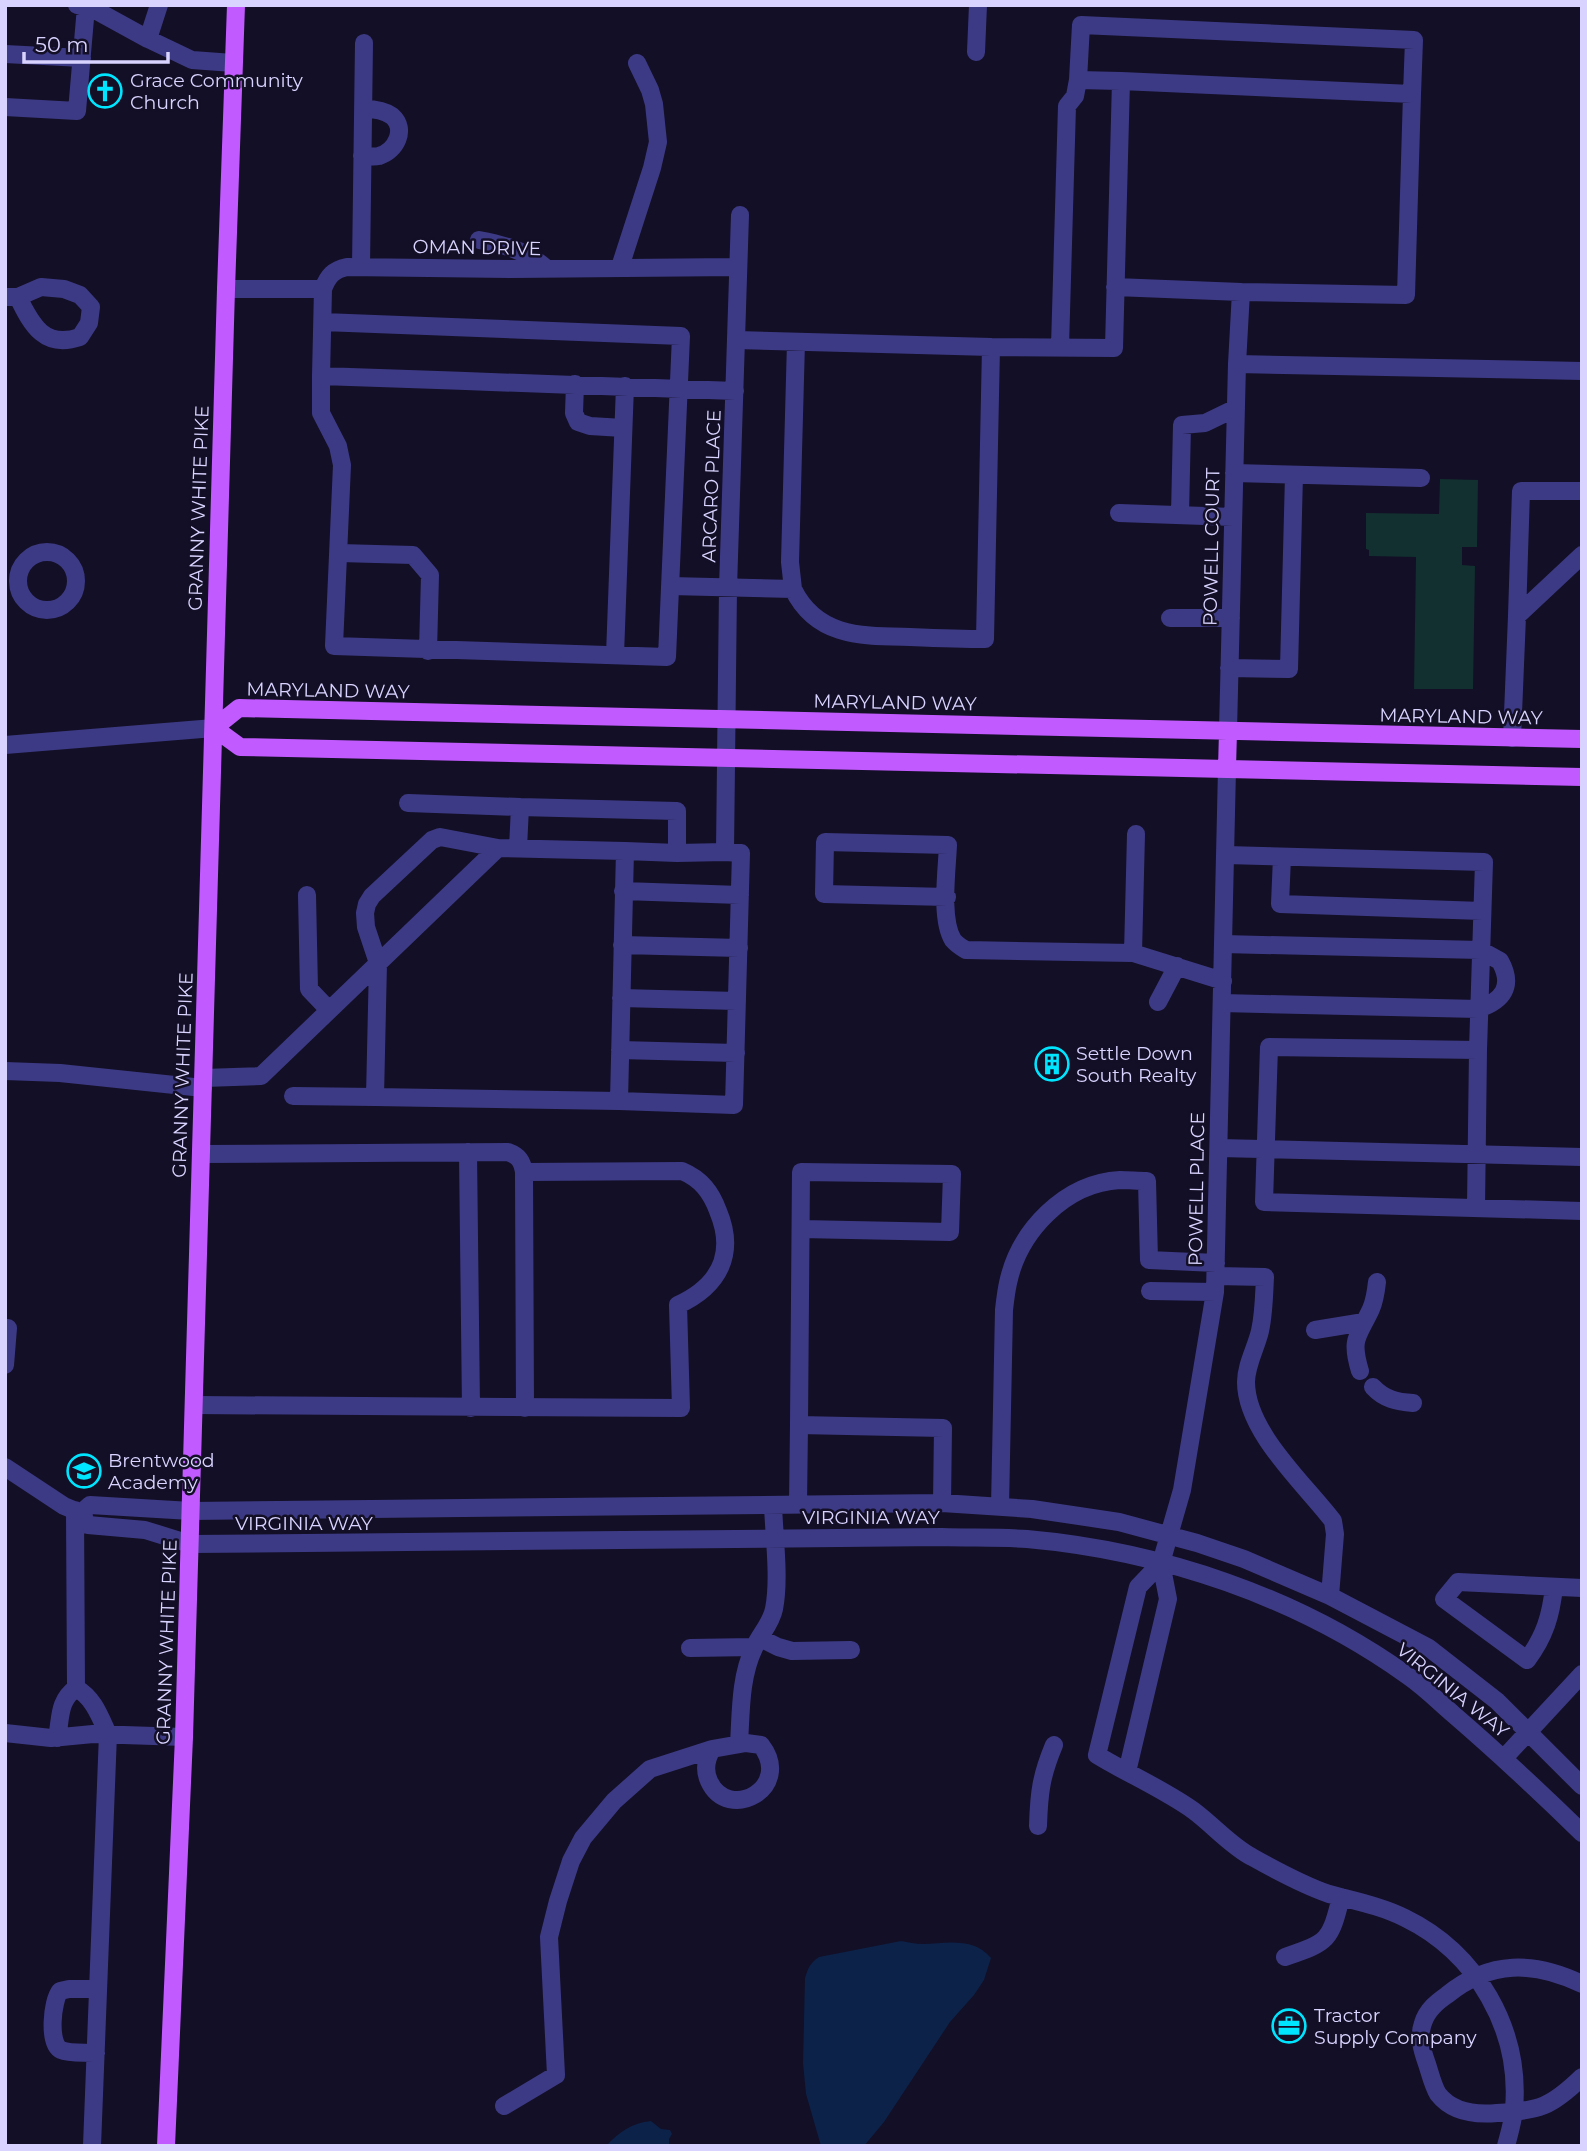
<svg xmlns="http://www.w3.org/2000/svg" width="1587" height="2151" font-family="Montserrat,sans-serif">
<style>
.green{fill:#12302f}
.water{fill:#0c2248}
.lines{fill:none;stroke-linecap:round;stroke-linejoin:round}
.minor{stroke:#3d3a85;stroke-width:18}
.major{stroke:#c25bff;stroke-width:18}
.labels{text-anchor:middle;stroke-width:5;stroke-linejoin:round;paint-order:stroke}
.poi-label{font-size:19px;fill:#d9d4ff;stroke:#130f26;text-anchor:start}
.street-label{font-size:19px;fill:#d9d4ff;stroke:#130f26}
</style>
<rect width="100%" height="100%" fill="#130f26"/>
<path class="green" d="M 1440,479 L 1478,480 L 1477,547 L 1462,547 L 1462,565 L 1475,566 L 1473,689 L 1414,689 L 1416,557 L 1369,556 L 1369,550 L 1366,549 L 1366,513 L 1439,514 Z"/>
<path class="water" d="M 901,1941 C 908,1942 916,1944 923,1944 C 947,1943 974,1937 991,1958 L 984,1980 L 974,1995 L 950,2022 L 884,2122 L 864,2146 L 821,2146 L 806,2094 L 803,2063 L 805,1978 C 808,1968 810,1963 819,1957 Z
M 651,2121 L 661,2129 L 670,2130 L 672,2134 L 669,2139 L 669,2146 L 606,2146 C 619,2132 632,2123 651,2121 Z"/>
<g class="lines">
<path class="minor" d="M 77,5 L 97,11 L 148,39
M 159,5 L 148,39 L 192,60 L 233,63
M 976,52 L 978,5
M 5,54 L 82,58
M 5,107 L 77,111 L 86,7
M 362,156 C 368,156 374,157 379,156 C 396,151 407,129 392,116 C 384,110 373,109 364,109
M 479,240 C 506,245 526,251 546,268
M 361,267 L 364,43
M 620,267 L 652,168 L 658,142 L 654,104 L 650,90 L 637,63
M 1115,287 L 1241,292 L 1237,364 L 1228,731
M 226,289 L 323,289 C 328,276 333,270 347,267 L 512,269 L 738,267
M 1241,292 L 1406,295 L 1412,94
M 5,297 L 18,297 L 41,287 L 64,289 L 80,295 L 91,307 L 89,323 L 80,337 C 45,349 32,326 18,297
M 323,322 L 681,336 C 676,443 671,550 667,657 L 334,646 L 342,465 L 338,446 L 321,413 L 321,376 C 459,381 597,385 735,391
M 736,340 L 991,347
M 1060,347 L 1067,106 L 1075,96 L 1078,80
M 1237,364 L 1582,371
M 321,376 L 323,289
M 575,384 L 574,413 L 578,422 L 590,426 L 623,428
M 1234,473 L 1421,478
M 1119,513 L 1233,517
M 1180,515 L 1182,425 L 1205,423 L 1236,408
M18 581a29 29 0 1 1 58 0a29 29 0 1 1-58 0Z
M 339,553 L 413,555 L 430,575 L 428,651
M 670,586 L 793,589 C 817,638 863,636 910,637 C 935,638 960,639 985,639 L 991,347 L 1114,348 L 1121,81 L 1412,94 L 1414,40 L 1081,25 L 1078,80 L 1121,81
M 793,589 L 790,562 L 796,342
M 1517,616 L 1521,491 L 1582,491
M 1170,618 L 1231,618
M 615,655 L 625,386
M 1229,668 L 1289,669 L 1294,475
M 1512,738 L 1517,616 L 1582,555
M 5,745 L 214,728
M 408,803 L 520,807
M 1136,834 L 1133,953 L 1223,981
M 518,848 L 520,807 L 677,811 L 677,853 L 725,852 L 728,588 L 740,215
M 625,851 L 498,848 L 440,837 L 432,840 L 372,896 L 367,904 L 365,913 L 366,927 L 378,963 L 375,1097 L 619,1101 L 625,851 L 677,853
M 1226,855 L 1484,862 L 1478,1050
M 1282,857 L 1280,904 L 1482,911
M 623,891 L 740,895
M 307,895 L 309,989 L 329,1010
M 947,897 L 824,894 L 825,842 L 948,845 C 947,870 940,919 953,940 C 957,945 961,947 966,950 L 1133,953
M 622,945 L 739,948
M 621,998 L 737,1001
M 1158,1002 L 1177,966
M 1222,1003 L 1478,1009 C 1503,1001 1514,986 1500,961 L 1480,950 L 1223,944
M 620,1050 L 736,1053
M 5,1071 L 60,1073 L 203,1088
M 204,1078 L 261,1076 L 498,848
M 293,1096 L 375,1097
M 619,1101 L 734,1105 L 741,853 L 725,852
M 1219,1148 L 1582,1157
M 468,1152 L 471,1408
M 524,1172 L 525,1408
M 1476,1207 L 1478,1050 L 1269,1047 L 1264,1202 L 1582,1211
M 1216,1276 L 1265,1277 C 1264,1295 1264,1313 1260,1331 C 1256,1348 1246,1365 1246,1382 C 1246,1432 1305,1484 1333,1521 L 1335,1534 L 1330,1596
M 1150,1291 L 1215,1292
M 5,1328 L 8,1328 L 5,1365
M 1315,1330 L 1364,1322
M 1360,1371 C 1350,1338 1358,1337 1371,1309 C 1375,1300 1376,1291 1377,1282
M 1373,1387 C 1384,1399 1397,1402 1413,1403
M 194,1405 L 681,1408 L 678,1305 C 719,1286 736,1254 718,1211 C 711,1192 701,1179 682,1171 L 524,1172 C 522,1161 519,1156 508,1152 L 201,1154
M 799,1425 L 801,1172 L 952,1174 L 950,1232 L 801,1229
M 5,1467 L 64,1506 L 81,1513 L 88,1525 L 145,1530 L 190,1544 L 942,1537 C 970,1538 999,1537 1027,1539 C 1162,1551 1298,1597 1408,1676 C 1424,1687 1438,1701 1453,1714 C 1497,1752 1540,1792 1582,1833
M 798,1505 L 799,1425 L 943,1428 L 942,1503
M 1000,1507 L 1004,1310 C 1005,1301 1006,1292 1008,1283 C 1019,1231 1065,1183 1120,1180 C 1129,1180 1138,1181 1147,1181 L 1149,1260 L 1216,1263
M 75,1510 L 76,1688
M 81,1513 L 90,1505 L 191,1511 L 942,1503 L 1032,1509 L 1119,1522 L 1197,1543 L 1244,1559 L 1330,1596 L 1429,1648 L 1497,1701 L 1582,1786
M 1161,1563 L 1138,1587 L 1097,1755 C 1128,1774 1165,1790 1194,1811 C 1214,1826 1231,1846 1252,1857 C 1277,1871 1303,1885 1329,1894 C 1355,1901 1381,1906 1405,1918 C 1477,1953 1521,2030 1514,2109 C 1513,2122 1509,2134 1506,2146
M 1554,1587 C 1551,1615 1545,1636 1527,1660 L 1444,1599 L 1458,1582 L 1582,1588
M 760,1638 L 778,1647 L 792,1651 L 851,1650
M 690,1648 L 754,1647
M 76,1688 C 94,1698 100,1717 108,1734 L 92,2146
M 5,1733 L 51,1738 L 93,1734 L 184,1737
M 57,1738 C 61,1718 58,1701 76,1688
M 746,1743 L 761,1745 C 794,1788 728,1823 709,1781 C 704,1770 706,1759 712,1749 Z
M 739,1744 C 741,1712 740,1677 754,1648 C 760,1634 771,1624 774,1609 C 780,1579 774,1536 773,1505
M 1504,1758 L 1582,1674
M 1127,1772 L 1168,1599 L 1161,1563 L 1182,1490 L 1215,1292 L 1227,769
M 1038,1826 C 1039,1793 1041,1776 1054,1745
M 1285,1957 C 1328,1942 1330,1942 1341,1897
M 1582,1984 C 1534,1961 1490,1960 1447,1995 C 1437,2002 1427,2010 1423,2023 C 1418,2037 1422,2050 1427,2064 C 1430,2073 1433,2086 1438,2094 C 1452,2112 1476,2115 1497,2113 C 1539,2111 1551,2107 1582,2077
M 96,2053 C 85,2052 70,2054 61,2050 C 48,2044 52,2001 60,1991 L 69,1989 L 98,1989
M 504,2106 L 556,2075 L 549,1937 L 558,1901 L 571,1861 L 583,1838 L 614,1801 L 650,1769 L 712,1749"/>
<path class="major" d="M 214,728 L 239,708 L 1582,739
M 214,728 L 240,747 L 1582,777
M 1227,769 L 1228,731
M 166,2146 L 184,1737 L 226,289 L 236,5"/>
</g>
<defs>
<symbol id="church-ring" viewBox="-11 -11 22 22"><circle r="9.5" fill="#130f26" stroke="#00e5ff" stroke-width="1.5"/><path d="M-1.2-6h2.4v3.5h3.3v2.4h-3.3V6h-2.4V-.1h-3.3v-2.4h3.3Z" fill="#00e5ff"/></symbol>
<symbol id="building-ring" viewBox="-11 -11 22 22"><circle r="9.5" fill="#130f26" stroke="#00e5ff" stroke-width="1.5"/><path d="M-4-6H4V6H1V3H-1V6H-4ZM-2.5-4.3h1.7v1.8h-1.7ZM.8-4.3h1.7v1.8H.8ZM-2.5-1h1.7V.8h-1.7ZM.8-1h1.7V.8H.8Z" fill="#00e5ff"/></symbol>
<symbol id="school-ring" viewBox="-11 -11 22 22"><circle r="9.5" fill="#130f26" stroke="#00e5ff" stroke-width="1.5"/><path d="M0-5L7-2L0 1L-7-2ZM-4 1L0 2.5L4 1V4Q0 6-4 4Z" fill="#00e5ff"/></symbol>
<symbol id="office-ring" viewBox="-11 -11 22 22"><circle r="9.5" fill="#130f26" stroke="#00e5ff" stroke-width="1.5"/><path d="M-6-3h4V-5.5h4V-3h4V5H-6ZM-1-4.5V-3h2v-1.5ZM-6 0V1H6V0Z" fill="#00e5ff"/></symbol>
</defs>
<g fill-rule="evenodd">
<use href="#church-ring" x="86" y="72" width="38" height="38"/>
<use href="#building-ring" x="1033" y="1045" width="38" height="38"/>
<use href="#school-ring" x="65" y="1452" width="38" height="38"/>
<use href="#office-ring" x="1270" y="2007" width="38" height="38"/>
</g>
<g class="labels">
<g class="poi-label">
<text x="130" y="87">Grace Community<tspan x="130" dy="22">Church</tspan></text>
<text x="1076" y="1060">Settle Down<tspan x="1076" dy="22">South Realty</tspan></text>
<text x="108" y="1467">Brentwood<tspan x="108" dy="22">Academy</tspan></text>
<text x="1314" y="2022">Tractor<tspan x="1314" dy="22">Supply Company</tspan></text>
</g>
<g class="street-label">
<text transform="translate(477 247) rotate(1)" y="7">OMAN DRIVE</text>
<text transform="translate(711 486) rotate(-88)" y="7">ARCARO PLACE</text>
<text transform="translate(198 508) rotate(-88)" y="7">GRANNY WHITE PIKE</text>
<text transform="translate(1211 547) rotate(-89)" y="7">POWELL COURT</text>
<text transform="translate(328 690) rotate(1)" y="7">MARYLAND WAY</text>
<text transform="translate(895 702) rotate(1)" y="7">MARYLAND WAY</text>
<text transform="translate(1461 716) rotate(1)" y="7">MARYLAND WAY</text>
<text transform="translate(182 1075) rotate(-88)" y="7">GRANNY WHITE PIKE</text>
<text transform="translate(1196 1189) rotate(-89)" y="7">POWELL PLACE</text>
<text x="871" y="1524">VIRGINIA WAY</text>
<text x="304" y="1530">VIRGINIA WAY</text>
<text transform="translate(166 1642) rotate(-88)" y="7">GRANNY WHITE PIKE</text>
<text transform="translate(1453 1690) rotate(39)" y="7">VIRGINIA WAY</text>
</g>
</g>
<rect width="1587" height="2151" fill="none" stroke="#d9d4ff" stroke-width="14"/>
<path d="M24 52v10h144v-10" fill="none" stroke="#d9d4ff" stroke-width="3.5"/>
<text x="35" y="52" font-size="21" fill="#d9d4ff" stroke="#130f26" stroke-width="5" paint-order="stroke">50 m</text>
</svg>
